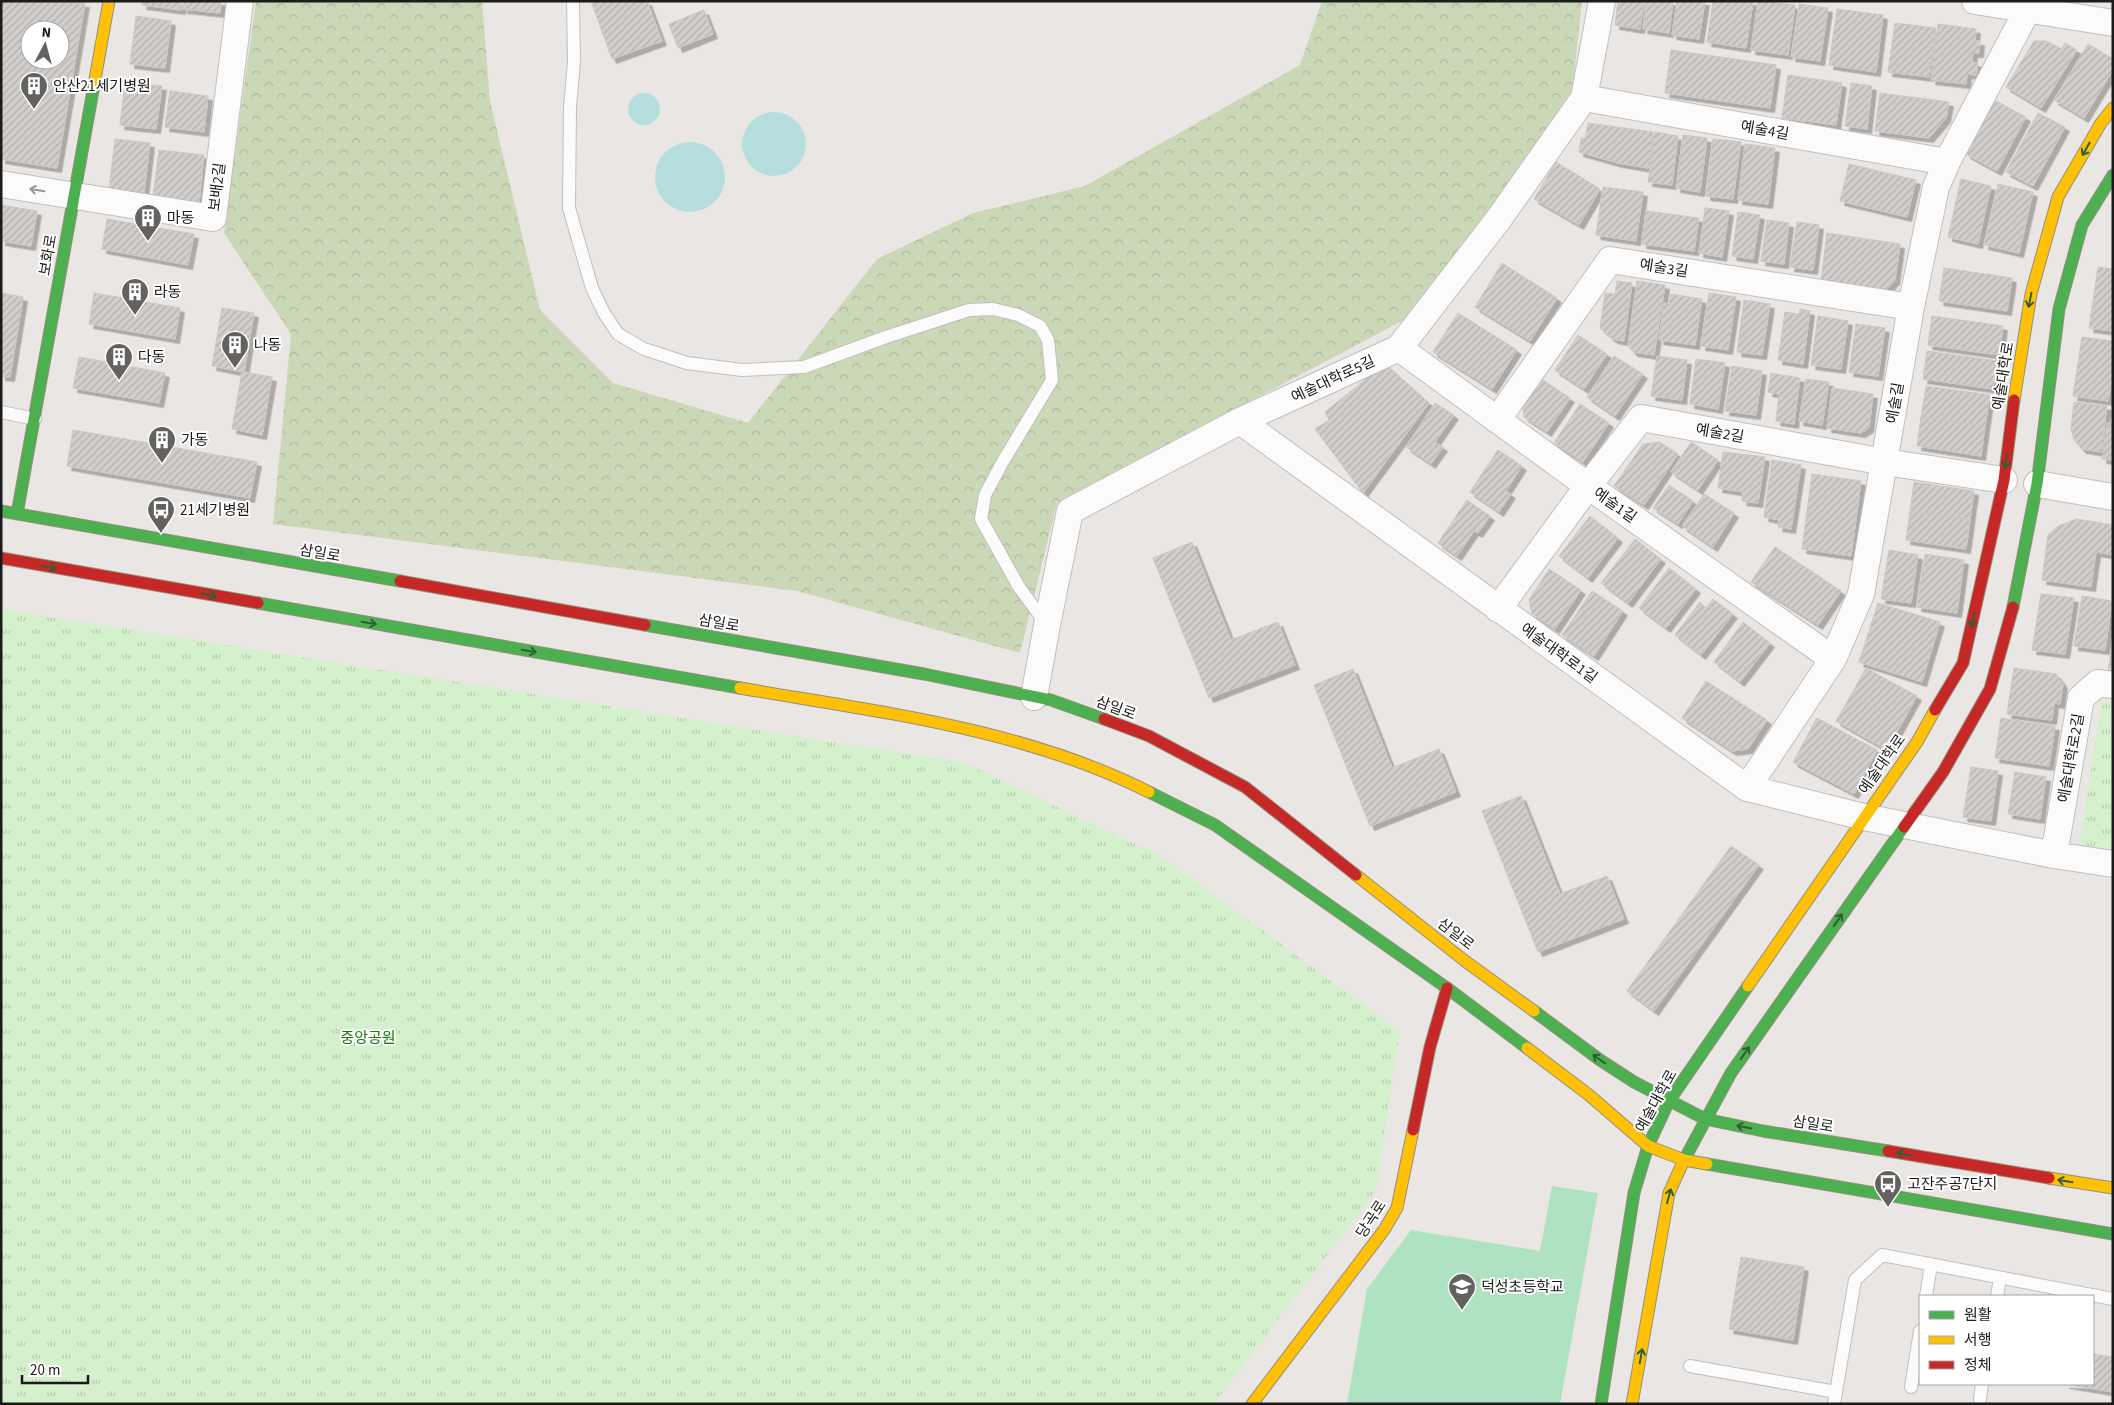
<svg xmlns="http://www.w3.org/2000/svg" width="2114" height="1405" font-family="'Source Sans 3','Noto Sans KR',sans-serif">
<style>
.forest{fill:url(#forest-crowns)}
.park{fill:url(#park-tufts)}
.pitch{fill:#aee2c0}
.water{fill:#b6dede}
.building{fill:url(#building-hatch);stroke:#cdc7c5;fill-rule:evenodd;filter:url(#shadow)}
.lines{fill:none;stroke-linecap:round;stroke-linejoin:round}
.lane-casing{stroke:#c1bfbe;stroke-width:14}
.street-casing{stroke:#c1bfbe;stroke-width:28}
.fast-casing{stroke:#94907c;stroke-width:13}
.slow-casing{stroke:#94907c;stroke-width:13}
.jam-casing{stroke:#94907c;stroke-width:13}
.lane{stroke:#fcfbfb;stroke-width:12}
.street{stroke:#fcfbfb;stroke-width:26}
.fast{stroke:#4caf50;stroke-width:11}
.slow{stroke:#ffc107;stroke-width:11}
.jam{stroke:#c62828;stroke-width:11}
.oneway{stroke:#315e33}
.oneway2{stroke:#979696}
.labels{text-anchor:middle;stroke-width:4;stroke-linejoin:round;paint-order:stroke}
.poi-label{font-size:15px;fill:#1b1b1b;stroke:#fff;text-anchor:start}
.street-label{font-size:15px;fill:#1b1b1b;stroke:#fff}
.park-label{font-size:15px;fill:#18780a;stroke:#fff}
</style>
<defs>
<pattern id="forest-crowns" width="20" height="18" patternUnits="userSpaceOnUse" patternTransform="scale(1.25)"><rect width="20" height="18" fill="#cbd8b8"/><path d="M2 6a3 3 0 1 1 6 0M12 15a3 3 0 1 1 6 0" fill="none" stroke="#aeb99e"/></pattern>
<pattern id="park-tufts" width="24" height="20" patternUnits="userSpaceOnUse" patternTransform="scale(1.25)"><rect width="24" height="20" fill="#d5f0cd"/><path d="M3 7l-1-3M5 7V3M7 7l1-3M15 17l-1-3M17 17v-4M19 17l1-3" fill="none" stroke="#b6cdaf"/></pattern>
<pattern id="building-hatch" width="6" height="6" patternUnits="userSpaceOnUse" patternTransform="scale(1.25)"><rect width="6" height="6" fill="#d2cecc"/><path d="M-1 1l2-2M0 6l6-6M5 7l2-2" fill="none" stroke="#b4b0af"/></pattern>
<filter id="shadow"><feDropShadow dx="4.5" dy="4.5" stdDeviation="0" flood-color="#0004"/></filter>
</defs>
<rect width="100%" height="100%" fill="#eae6e3"/>
<path class="forest" d="M 256,1 L 482,1 L 490,101 L 540,310 L 613,383 L 748,423 L 877,259 L 973,213 L 1085,186 L 1300,65 L 1322,1 L 1582,1 L 1571,103 L 1404,320 L 1057,503 L 1020,653 L 797,591 L 273,524 L 291,334 L 224,233 Z"/>
<path class="park" d="M 1,609 L 965,763 L 1159,855 L 1400,1031 L 1376,1191 L 1214,1404 L 1,1404 Z
M 2104,701 L 2113,702 L 2113,852 L 2083,847 L 2080,844 L 2101,704 Z"/>
<path class="pitch" d="M 1552,1186 L 1598,1193 L 1560,1404 L 1347,1404 L 1367,1289 L 1411,1230 L 1540,1251 Z"/>
<path class="water" d="M628 109a16 16 0 1 1 32 0a16 16 0 1 1-32 0Z
M742 144a32 32 0 1 1 64 0a32 32 0 1 1-64 0Z
M655 177a35 35 0 1 1 70 0a35 35 0 1 1-70 0Z"/>
<path class="building" d="M 1,1 L 85,3 L 57,168 L 1,159 ZM 30,30 L 60,30 L 60,60 L 30,60 Z
M 143,1 L 182,1 L 181,10 L 142,5 Z
M 184,1 L 221,1 L 220,13 L 183,9 Z
M 591,1 L 647,1 L 662,41 L 612,59 Z
M 1618,1 L 1644,1 L 1640,29 L 1615,25 Z
M 1646,1 L 1673,1 L 1669,33 L 1643,29 Z
M 1677,1 L 1705,1 L 1699,39 L 1672,35 Z
M 1713,1 L 1753,1 L 1746,48 L 1707,42 Z
M 1758,1 L 1795,5 L 1788,55 L 1751,50 Z
M 1799,4 L 1828,8 L 1820,61 L 1791,57 Z
M 1837,9 L 1883,15 L 1876,72 L 1829,65 Z
M 704,10 L 713,34 L 678,48 L 669,24 Z
M 136,16 L 171,21 L 165,68 L 130,64 Z
M 1895,23 L 1936,28 L 1929,77 L 1888,72 Z
M 1938,24 L 1976,29 L 1975,41 L 1980,41 L 1979,53 L 1973,53 L 1972,62 L 1978,63 L 1976,75 L 1967,74 L 1966,84 L 1931,80 Z
M 2034,41 L 2046,41 L 2062,49 L 2065,43 L 2077,50 L 2041,108 L 2006,87 Z
M 2088,44 L 2113,59 L 2113,70 L 2084,118 L 2054,100 Z
M 1671,50 L 1776,65 L 1770,108 L 1665,93 Z
M 1788,75 L 1842,83 L 1836,125 L 1782,118 Z
M 125,82 L 162,86 L 156,129 L 120,125 Z
M 1851,83 L 1872,86 L 1867,129 L 1845,126 Z
M 170,91 L 208,96 L 204,132 L 165,127 Z
M 1880,93 L 1949,102 L 1946,118 L 1929,138 L 1875,131 Z
M 1994,100 L 2026,117 L 1997,171 L 1966,154 Z
M 2038,113 L 2065,127 L 2033,186 L 2006,172 Z
M 1588,123 L 1653,132 L 1648,168 L 1618,163 L 1579,152 L 1581,138 L 1585,139 Z
M 1655,132 L 1678,136 L 1672,185 L 1648,182 Z
M 1683,135 L 1707,138 L 1700,192 L 1676,188 Z
M 115,139 L 150,143 L 144,193 L 109,189 Z
M 1713,139 L 1741,142 L 1733,199 L 1706,196 Z
M 1745,144 L 1775,148 L 1768,204 L 1738,200 Z
M 159,150 L 204,155 L 199,203 L 153,197 Z
M 1556,162 L 1600,189 L 1579,225 L 1534,199 Z
M 1849,164 L 1916,180 L 1907,217 L 1840,201 Z
M 1961,179 L 1991,186 L 1978,244 L 1948,237 Z
M 1998,184 L 2033,192 L 2019,253 L 1984,245 Z
M 1603,187 L 1643,192 L 1636,241 L 1596,235 Z
M 1,205 L 37,211 L 31,246 L 1,241 Z
M 1705,208 L 1729,211 L 1722,257 L 1699,253 Z
M 1646,211 L 1699,218 L 1694,251 L 1642,244 Z
M 1738,212 L 1760,215 L 1753,259 L 1732,256 Z
M 107,219 L 194,234 L 188,265 L 102,249 Z
M 1767,220 L 1789,223 L 1784,264 L 1761,261 Z
M 1797,222 L 1819,225 L 1813,270 L 1790,267 Z
M 1827,233 L 1900,244 L 1895,280 L 1886,290 L 1821,280 Z
M 1502,263 L 1557,298 L 1530,341 L 1475,307 Z
M 2098,267 L 2113,269 L 2113,331 L 2089,328 Z
M 1944,268 L 2012,278 L 2007,311 L 1939,301 Z
M 1617,281 L 1632,283 L 1624,341 L 1613,339 L 1600,328 L 1605,293 L 1615,294 Z
M 1637,281 L 1665,285 L 1654,355 L 1633,352 L 1628,345 Z
M 1,293 L 23,297 L 10,377 L 1,376 Z
M 94,293 L 180,308 L 175,339 L 89,324 Z
M 1709,293 L 1736,297 L 1728,350 L 1701,346 Z
M 1671,294 L 1702,299 L 1695,345 L 1659,340 L 1664,303 L 1669,304 Z
M 1744,300 L 1770,304 L 1762,355 L 1737,352 Z
M 222,308 L 254,313 L 244,372 L 272,377 L 262,435 L 232,429 L 242,372 L 212,366 Z
M 1800,309 L 1810,311 L 1803,364 L 1778,360 L 1785,312 L 1799,314 Z
M 1458,313 L 1517,350 L 1492,389 L 1433,352 Z
M 1818,316 L 1848,321 L 1841,369 L 1811,365 Z
M 1932,316 L 2003,326 L 1999,355 L 1928,345 Z
M 1856,324 L 1885,328 L 1878,376 L 1849,372 Z
M 1578,335 L 1607,354 L 1584,389 L 1555,370 Z
M 2082,337 L 2113,341 L 2113,369 L 2108,401 L 2073,396 Z
M 1927,351 L 1997,361 L 1993,389 L 1923,379 Z
M 1614,356 L 1643,374 L 1615,416 L 1587,397 Z
M 1657,356 L 1687,360 L 1682,400 L 1651,396 Z
M 79,357 L 165,373 L 159,403 L 73,388 Z
M 1696,359 L 1725,363 L 1718,409 L 1690,404 Z
M 1732,366 L 1762,371 L 1756,415 L 1725,411 Z
M 1390,368 L 1429,403 L 1363,493 L 1315,429 L 1329,420 L 1325,412 L 1377,370 Z
M 1771,373 L 1800,378 L 1794,424 L 1776,421 L 1779,394 L 1768,392 Z
M 1540,378 L 1570,398 L 1547,432 L 1524,417 L 1523,405 Z
M 1806,379 L 1829,382 L 1822,425 L 1799,421 Z
M 1926,386 L 1990,395 L 1985,426 L 1921,417 Z
M 1832,388 L 1873,394 L 1869,428 L 1861,433 L 1827,428 Z
M 2074,402 L 2107,406 L 2101,452 L 2082,449 L 2074,440 L 2071,428 Z
M 1435,403 L 1454,415 L 1435,442 L 1443,447 L 1431,464 L 1406,447 Z
M 1580,404 L 1609,423 L 1583,462 L 1554,443 Z
M 1921,417 L 1985,426 L 1981,456 L 1917,446 Z
M 2107,423 L 2113,424 L 2113,460 L 2102,459 Z
M 73,430 L 257,462 L 250,498 L 67,466 Z
M 1660,442 L 1678,454 L 1644,505 L 1614,486 L 1643,444 Z
M 1691,442 L 1718,460 L 1698,490 L 1671,472 Z
M 1498,450 L 1522,466 L 1506,491 L 1511,494 L 1499,512 L 1470,492 Z
M 1723,452 L 1765,457 L 1758,503 L 1742,501 L 1743,492 L 1718,488 Z
M 1772,460 L 1801,465 L 1791,529 L 1778,527 L 1779,520 L 1764,517 Z
M 1812,474 L 1861,481 L 1856,519 L 1807,511 Z
M 1914,482 L 1974,491 L 1970,520 L 1910,511 Z
M 1669,485 L 1693,501 L 1678,524 L 1653,508 Z
M 1704,494 L 1734,513 L 1713,547 L 1682,526 Z
M 1467,500 L 1490,516 L 1478,533 L 1474,531 L 1457,556 L 1438,543 Z
M 1807,511 L 1856,519 L 1851,556 L 1802,549 Z
M 1910,511 L 1970,520 L 1966,549 L 1906,540 Z
M 1590,516 L 1618,538 L 1588,578 L 1559,556 Z
M 2077,519 L 2113,525 L 2113,555 L 2096,552 L 2091,587 L 2042,580 L 2048,535 L 2058,526 Z
M 1635,539 L 1661,559 L 1628,603 L 1601,583 Z
M 1192,542 L 1231,640 L 1278,622 L 1295,665 L 1209,698 L 1153,558 Z
M 1775,547 L 1841,591 L 1818,625 L 1751,582 Z
M 1889,550 L 1918,555 L 1911,603 L 1881,599 Z
M 1925,554 L 1964,560 L 1957,613 L 1917,607 Z
M 1669,568 L 1696,589 L 1666,628 L 1639,608 Z
M 1549,569 L 1581,590 L 1555,629 L 1532,614 L 1529,600 Z
M 1592,591 L 1623,611 L 1594,656 L 1562,635 Z
M 2041,594 L 2074,598 L 2065,654 L 2032,650 Z
M 2082,596 L 2112,601 L 2105,650 L 2074,646 Z
M 1713,599 L 1733,614 L 1701,655 L 1675,635 L 1700,602 L 1706,608 Z
M 1878,603 L 1940,622 L 1922,682 L 1859,662 Z
M 1743,622 L 1770,643 L 1740,682 L 1714,662 Z
M 2113,638 L 2113,672 L 2108,671 Z
M 1866,668 L 1917,696 L 1902,723 L 1851,695 Z
M 2014,668 L 2056,674 L 2063,684 L 2060,704 L 2054,703 L 2052,720 L 2007,714 Z
M 1353,669 L 1392,768 L 1439,749 L 1456,792 L 1370,826 L 1314,685 Z
M 1706,681 L 1767,720 L 1748,749 L 1732,751 L 1682,718 Z
M 1851,695 L 1902,723 L 1887,750 L 1836,721 Z
M 1817,718 L 1877,750 L 1854,794 L 1793,762 Z
M 2001,718 L 2055,726 L 2049,766 L 1995,758 Z
M 1971,767 L 1998,771 L 1991,821 L 1963,817 Z
M 2015,772 L 2046,777 L 2040,819 L 2008,814 Z
M 1521,796 L 1560,894 L 1607,876 L 1624,919 L 1538,952 L 1482,811 Z
M 1731,846 L 1759,865 L 1654,1011 L 1627,991 Z
M 1741,1257 L 1804,1267 L 1793,1340 L 1729,1329 Z
M 2093,1354 L 2113,1357 L 2113,1392 L 2065,1384 L 2093,1384 Z"/>
<g class="lines">
<defs>
<path id="lane" d="M 573,1 L 574,62 L 570,107 L 569,208 L 592,288 L 604,313 L 618,334 L 644,349 L 687,363 L 742,370 L 804,367 L 886,337 L 969,310 L 993,309 L 1018,315 L 1040,326 L 1048,340 L 1052,380 L 1002,463 L 985,495 L 981,519 L 1019,587 L 1047,625
M 1,412 L 35,419
M 1926,1296 L 1931,1265
M 1997,1296 L 2000,1278
M 1690,1366 L 1836,1392
M 1911,1387 L 1920,1331
M 1980,1399 L 1982,1384
M 1834,1404 L 1855,1280 L 1882,1255 L 2113,1299"/>
<path id="street" d="M 1975,1 L 2113,23
M 1584,98 L 1947,162
M 1,184 L 213,218 L 240,1
M 1399,348 L 1588,486 L 1833,659
M 1497,420 L 1610,260 L 1911,307
M 1240,421 L 1747,788 L 1864,817 L 2054,855 L 2113,864
M 2037,484 L 2113,497
M 1498,609 L 1588,486 L 1641,418 L 1885,462 L 2004,480
M 1034,697 L 1047,625 L 1070,511 L 1240,421 L 1399,348 L 1498,220 L 1584,98 L 1602,1
M 1747,788 L 1833,659 L 1861,594 L 1911,307 L 1936,187 L 1947,162 L 2028,9
M 2054,855 L 2081,698 L 2098,683 L 2113,685"/>
<path id="fast" d="M 1,511 L 400,581
M 17,514 L 94,85
M 258,603 L 740,688
M 2013,607 L 2037,484 L 2059,309 L 2082,225 L 2113,175
M 645,625 L 924,674 L 1051,700 L 1104,719
M 1149,792 L 1215,825 L 1447,988 L 1527,1048
M 1534,1011 L 1600,1060 L 1634,1082 L 1705,1119 L 1763,1131 L 1888,1151
M 1684,1160 L 1731,1073 L 1904,827
M 1707,1164 L 2113,1234
M 1601,1404 L 1634,1193 L 1648,1146 L 1669,1101 L 1748,986"/>
<path id="slow" d="M 94,85 L 109,1
M 2014,400 L 2031,294 L 2058,197 L 2101,123 L 2113,108
M 740,688 C 878,712 1022,728 1149,792
M 1356,875 L 1465,961 L 1534,1011
M 1748,986 L 1917,742 L 1935,710
M 1527,1048 L 1589,1095 L 1648,1146 L 1684,1160 L 1707,1164
M 2049,1178 L 2113,1188
M 1252,1404 L 1384,1230 L 1397,1208 L 1413,1130
M 1632,1404 L 1669,1193 L 1684,1160"/>
<path id="jam" d="M 1,558 L 258,603
M 400,581 L 645,625
M 1935,710 L 1963,663 L 2004,480 L 2014,400
M 1104,719 L 1149,736 L 1245,787 L 1356,875
M 1904,827 L 1943,772 L 1990,689 L 2013,607
M 1413,1130 L 1430,1047 L 1447,988
M 1888,1151 L 2049,1178"/>
</defs>
<use href="#lane" class="lane-casing"/>
<use href="#street" class="street-casing"/>
<use href="#fast" class="fast-casing"/>
<use href="#slow" class="slow-casing"/>
<use href="#jam" class="jam-casing"/>
<use href="#lane" class="lane"/>
<use href="#street" class="street"/>
<use href="#fast" class="fast"/>
<use href="#slow" class="slow"/>
<use href="#jam" class="jam"/>
</g>
<defs><path id="oneway-shaft" d="M-6 0H5M1.5-3L5.5 0L1.5 3" fill="none" stroke-width="1.6" stroke-linecap="round" stroke-linejoin="round" transform="scale(1.25)"/></defs>
<g class="oneway">
<use href="#oneway-shaft" transform="translate(2086 149) rotate(120)"/>
<use href="#oneway-shaft" transform="translate(2030 300) rotate(101)"/>
<use href="#oneway-shaft" transform="translate(2006 461) rotate(97)"/>
<use href="#oneway-shaft" transform="translate(49 567) rotate(10)"/>
<use href="#oneway-shaft" transform="translate(209 595) rotate(10)"/>
<use href="#oneway-shaft" transform="translate(1973 620) rotate(102)"/>
<use href="#oneway-shaft" transform="translate(369 623) rotate(10)"/>
<use href="#oneway-shaft" transform="translate(529 651) rotate(10)"/>
<use href="#oneway-shaft" transform="translate(1838 920) rotate(-55)"/>
<use href="#oneway-shaft" transform="translate(1745 1053) rotate(-55)"/>
<use href="#oneway-shaft" transform="translate(1599 1059) rotate(-145)"/>
<use href="#oneway-shaft" transform="translate(1744 1127) rotate(-169)"/>
<use href="#oneway-shaft" transform="translate(1904 1154) rotate(-171)"/>
<use href="#oneway-shaft" transform="translate(2065 1181) rotate(-171)"/>
<use href="#oneway-shaft" transform="translate(1669 1196) rotate(-75)"/>
<use href="#oneway-shaft" transform="translate(1641 1356) rotate(-80)"/>
</g>
<use class="oneway2" href="#oneway-shaft" transform="translate(37 190) rotate(-171)"/>
<defs>
<symbol id="building-pin" viewBox="-11 -11 22 30"><path d="M0 17L-7.5 6A9.5 9.5 0 1 1 7.5 6Z" fill="#636261" stroke="#fff"/><path d="M-4-6H4V6H1V3H-1V6H-4ZM-2.5-4.3h1.7v1.8h-1.7ZM.8-4.3h1.7v1.8H.8ZM-2.5-1h1.7V.8h-1.7ZM.8-1h1.7V.8H.8Z" fill="#fff"/></symbol>
<symbol id="bus-pin" viewBox="-11 -11 22 30"><path d="M0 17L-7.5 6A9.5 9.5 0 1 1 7.5 6Z" fill="#636261" stroke="#fff"/><path d="M-5-6H5V4H4V6H2V4H-2V6H-4V4H-5ZM-3.5-4V0h7V-4ZM-3.5 1.2v1.5H-2V1.2ZM2 1.2v1.5H3.5V1.2Z" fill="#fff"/></symbol>
<symbol id="school-pin" viewBox="-11 -11 22 30"><path d="M0 17L-7.5 6A9.5 9.5 0 1 1 7.5 6Z" fill="#636261" stroke="#fff"/><path d="M0-5L7-2L0 1L-7-2ZM-4 1L0 2.5L4 1V4Q0 6-4 4Z" fill="#fff"/></symbol>
</defs>
<g fill-rule="evenodd">
<use href="#building-pin" x="18" y="70" width="32" height="43"/>
<use href="#building-pin" x="132" y="202" width="32" height="43"/>
<use href="#building-pin" x="119" y="276" width="32" height="43"/>
<use href="#building-pin" x="219" y="329" width="32" height="43"/>
<use href="#building-pin" x="103" y="341" width="32" height="43"/>
<use href="#building-pin" x="146" y="424" width="32" height="43"/>
<use href="#bus-pin" x="145" y="494" width="32" height="43"/>
<use href="#bus-pin" x="1872" y="1168" width="32" height="43"/>
<use href="#school-pin" x="1446" y="1271" width="32" height="43"/>
</g>
<g class="labels">
<g class="poi-label">
<text x="53" y="91">안산21세기병원</text>
<text x="167" y="223">마동</text>
<text x="154" y="297">라동</text>
<text x="254" y="350">나동</text>
<text x="138" y="362">다동</text>
<text x="181" y="445">가동</text>
<text x="180" y="515">21세기병원</text>
<text x="1907" y="1189">고잔주공7단지</text>
<text x="1481" y="1292">덕성초등학교</text>
</g>
<g class="street-label">
<text transform="translate(1765 130) rotate(10)" y="5">예술4길</text>
<text transform="translate(217 187) rotate(-83)" y="5">보배2길</text>
<text transform="translate(48 255) rotate(-80)" y="5">보화로</text>
<text transform="translate(1664 268) rotate(9)" y="5">예술3길</text>
<text transform="translate(2003 376) rotate(-81)" y="5">예술대학로</text>
<text transform="translate(1333 379) rotate(-25)" y="5">예술대학로5길</text>
<text transform="translate(1895 403) rotate(-80)" y="5">예술길</text>
<text transform="translate(1720 433) rotate(10)" y="5">예술2길</text>
<text transform="translate(1615 505) rotate(35)" y="5">예술1길</text>
<text transform="translate(320 553) rotate(10)" y="5">삼일로</text>
<text transform="translate(719 623) rotate(10)" y="5">삼일로</text>
<text transform="translate(1559 653) rotate(36)" y="5">예술대학로1길</text>
<text transform="translate(1116 708) rotate(20)" y="5">삼일로</text>
<text transform="translate(2071 758) rotate(-80)" y="5">예술대학로2길</text>
<text transform="translate(1882 764) rotate(-55)" y="5">예술대학로</text>
<text transform="translate(1456 934) rotate(38)" y="5">삼일로</text>
<text transform="translate(1656 1101) rotate(-61)" y="5">예술대학로</text>
<text transform="translate(1813 1124) rotate(9)" y="5">삼일로</text>
<text transform="translate(1371 1219) rotate(-57)" y="5">당곡로</text>
</g>
<g class="park-label">
<text x="368" y="1043">중앙공원</text>
</g>
</g>
<rect width="2114" height="1405" fill="none" stroke="#1b1b1b" stroke-width="5"/>
<rect x="1919" y="1295" width="175" height="90" fill="#ffffff" stroke="#a4a4a4"/>
<rect x="1929" y="1311" width="25" height="8" fill="#4caf50" stroke="#a4a4a4"/>
<text x="1964" y="1320" font-size="15" fill="#1b1b1b">원활</text>
<rect x="1929" y="1336" width="25" height="8" fill="#ffc107" stroke="#a4a4a4"/>
<text x="1964" y="1345" font-size="15" fill="#1b1b1b">서행</text>
<rect x="1929" y="1361" width="25" height="8" fill="#c62828" stroke="#a4a4a4"/>
<text x="1964" y="1370" font-size="15" fill="#1b1b1b">정체</text>
<g transform="translate(45 45) rotate(6)"><circle r="24" fill="#ffffff" stroke="#a4a4a4"/>
<path d="M0-4L9 19L0 12L-9 19Z" fill="#636261"/>
<text y="-8" font-size="14" font-weight="bold" text-anchor="middle" fill="#1b1b1b">N</text>
</g>
<path d="M22 1375v8h66v-8" fill="none" stroke="#1b1b1b" stroke-width="2.5"/>
<text x="30" y="1375" font-size="15" fill="#1b1b1b" stroke="#ffffff" stroke-width="4" paint-order="stroke">20 m</text>
</svg>
